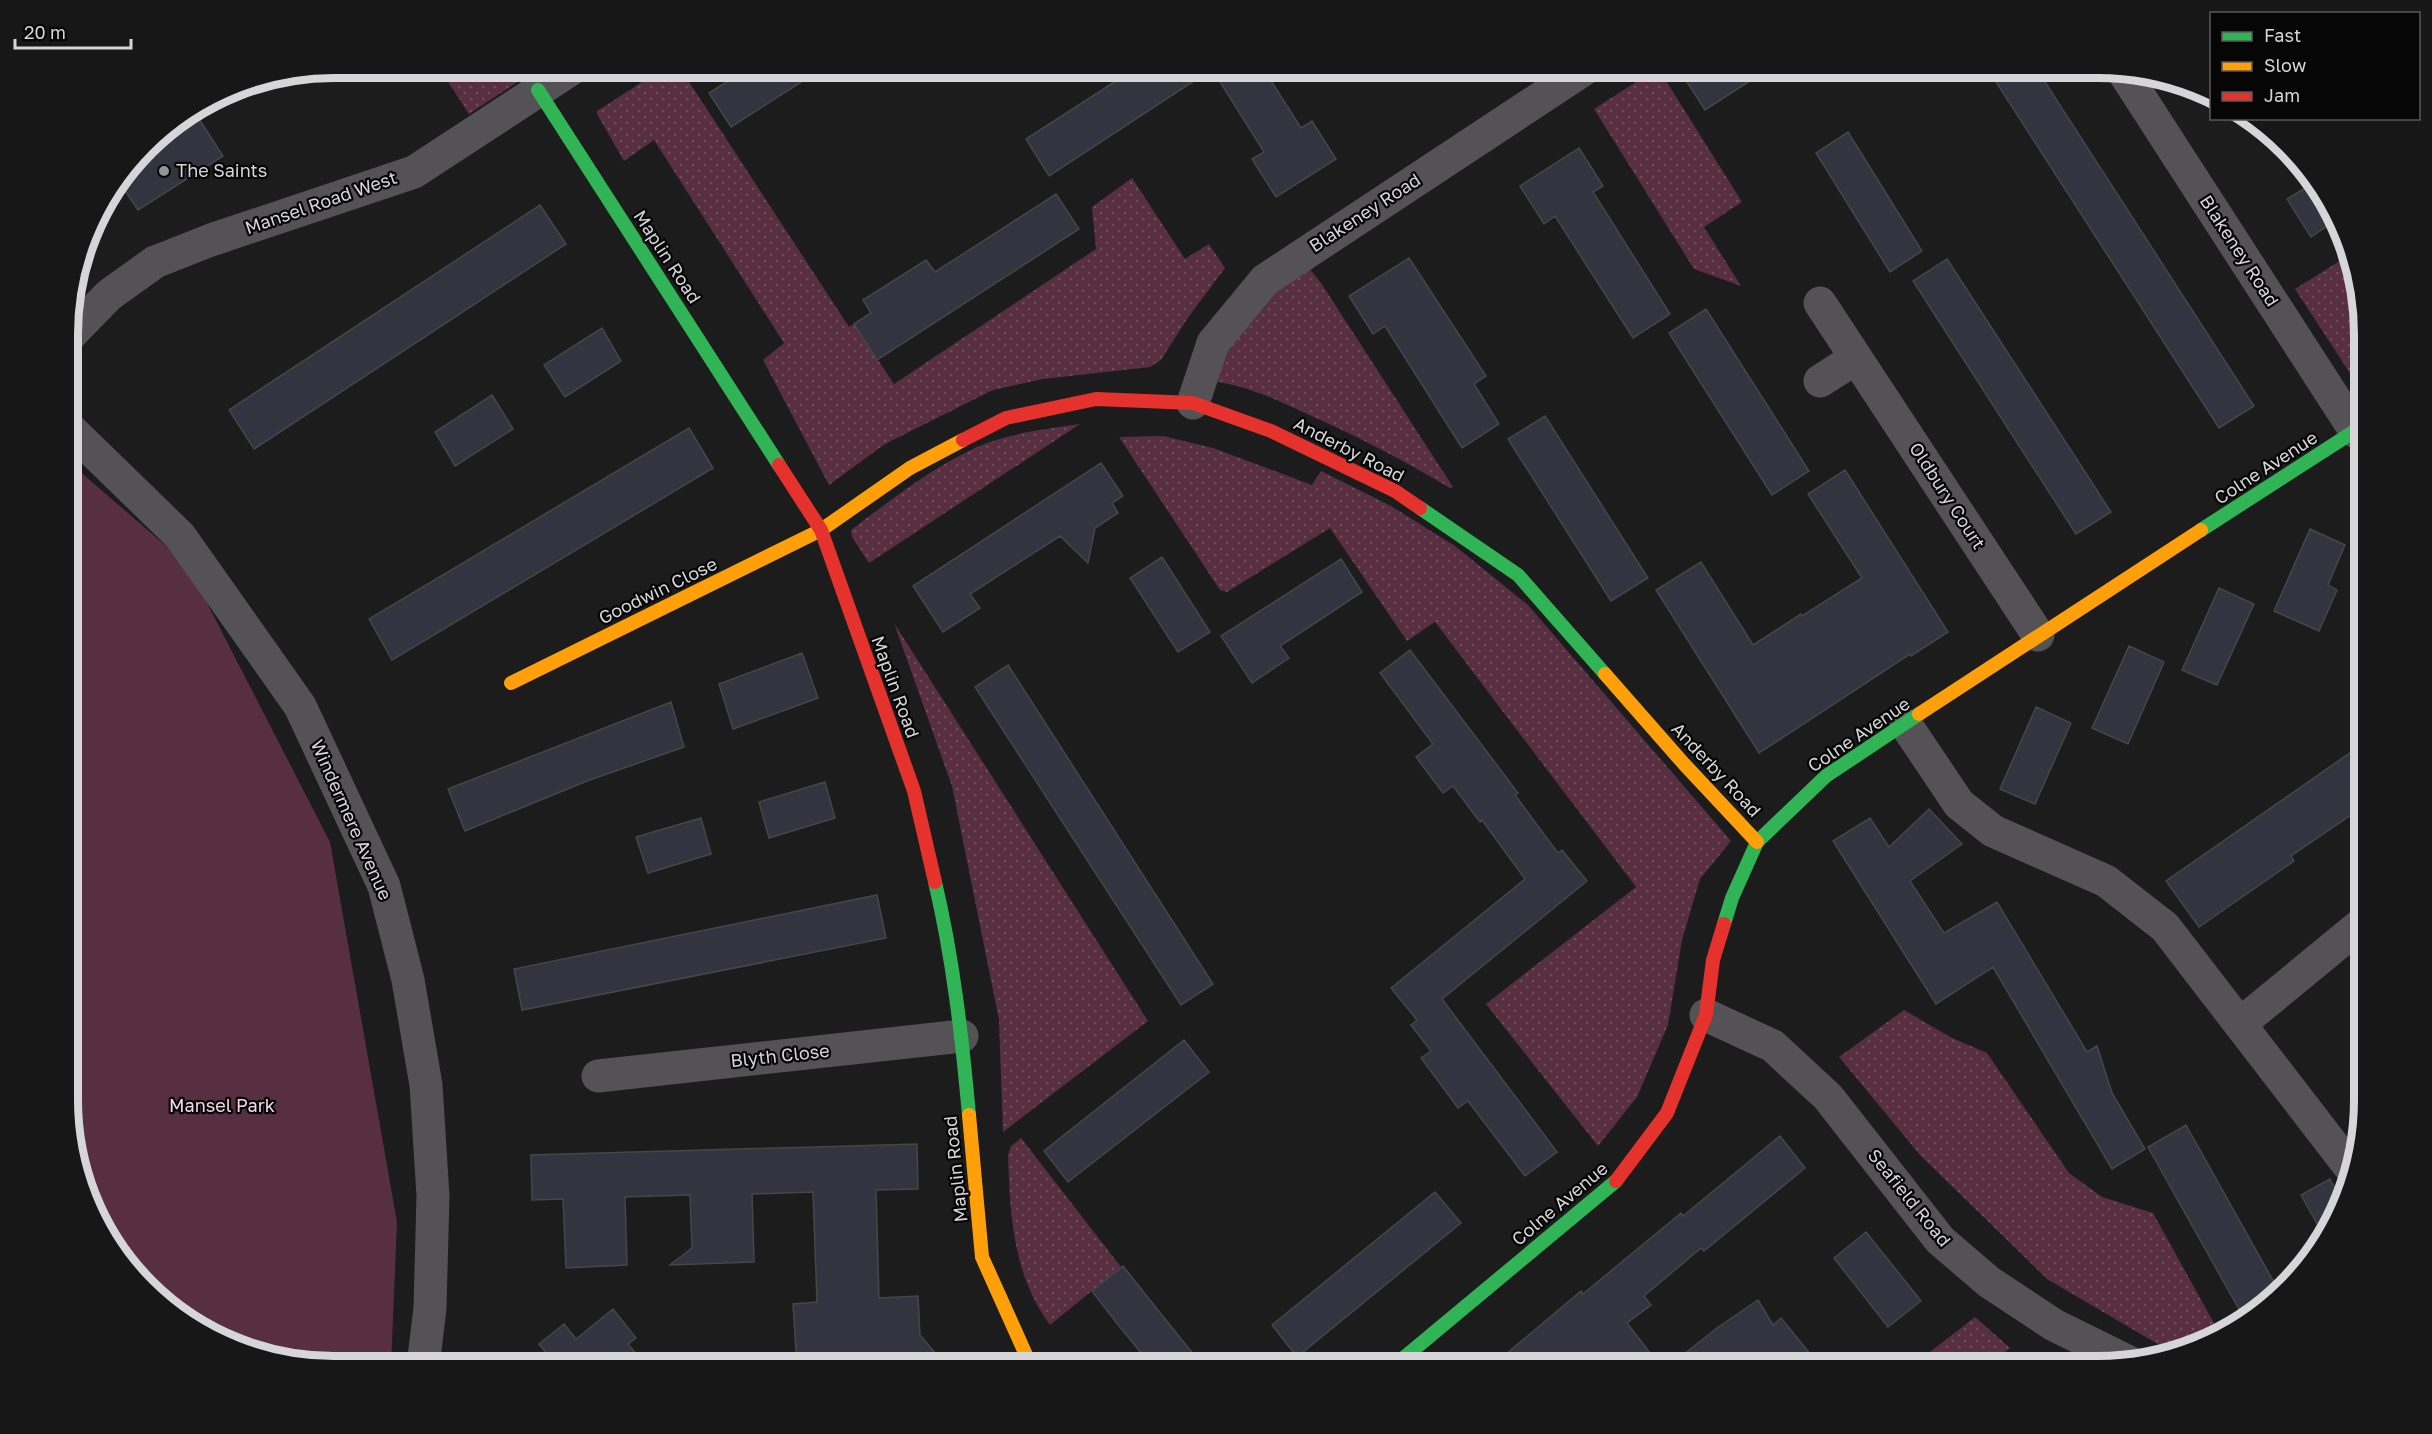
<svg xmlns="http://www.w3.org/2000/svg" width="2432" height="1434" font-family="'Golos Text',sans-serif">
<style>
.grass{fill:url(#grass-dots)}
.green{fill:#582e41}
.building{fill:#343441;stroke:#464646;stroke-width:1.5}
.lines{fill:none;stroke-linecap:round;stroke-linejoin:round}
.street{stroke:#545254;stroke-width:33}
.fast{stroke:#30b455;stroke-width:14}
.slow{stroke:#ff9f0a;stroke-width:14}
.jam{stroke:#e5322d;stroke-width:14}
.poi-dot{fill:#959496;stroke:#070607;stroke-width:2}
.labels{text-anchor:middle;stroke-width:4.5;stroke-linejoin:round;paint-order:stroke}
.poi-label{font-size:18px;fill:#d6d5d7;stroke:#070607;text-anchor:start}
.street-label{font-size:18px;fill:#d6d5d7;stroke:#070607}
.park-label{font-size:18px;fill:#f1dae3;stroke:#070607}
.rim{fill:none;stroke:#d6d5d7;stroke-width:8}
</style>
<defs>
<pattern id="grass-dots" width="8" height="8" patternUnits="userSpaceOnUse" patternTransform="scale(1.5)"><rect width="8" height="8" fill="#582e41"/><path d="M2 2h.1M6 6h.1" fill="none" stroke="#6f4b5c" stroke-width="1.8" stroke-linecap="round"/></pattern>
</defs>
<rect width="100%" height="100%" fill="#1c1c1c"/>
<path class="grass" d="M 439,68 L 539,68 L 469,114 Z
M 664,68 L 680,68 L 849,327 L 854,324 L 894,384 L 1096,249 L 1092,207 L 1132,178 L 1185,259 L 1209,244 L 1225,268 L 1187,319 L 1161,360 L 1150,367 L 1043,379 L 993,390 L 885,444 L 829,485 L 763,360 L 784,343 L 654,140 L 624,161 L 597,114 L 597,111 Z
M 1658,68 L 1742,202 L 1704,227 L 1741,286 L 1694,269 L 1594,109 Z
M 2346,257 L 2364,316 L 2364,384 L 2359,387 L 2295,289 Z
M 1309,268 L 1321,283 L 1453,487 L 1450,488 C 1403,460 1355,435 1305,413 C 1278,400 1249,387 1218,382 L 1218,372 L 1221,358 L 1269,296 Z
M 1080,424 L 869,563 L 852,537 L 851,530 C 891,500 931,468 977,447 C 1010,433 1045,429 1080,424 Z
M 1163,436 L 1213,448 L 1312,485 L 1321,471 L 1391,506 L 1455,546 L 1528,605 L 1731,841 L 1700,879 L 1682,940 L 1668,1025 L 1637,1097 L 1598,1146 L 1486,1004 L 1636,887 L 1435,622 L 1407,641 L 1330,528 L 1227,592 L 1220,590 L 1119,437 Z
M 894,623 L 1148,1021 L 1003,1132 L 999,1020 L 952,786 Z
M 1904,1010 L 1950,1037 L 1987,1053 L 2069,1173 L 2102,1197 L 2153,1213 L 2220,1334 L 2168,1350 L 2047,1279 L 1920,1155 L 1839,1057 Z
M 1021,1138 L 1121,1267 L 1050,1325 C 1013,1275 1010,1215 1008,1155 L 1011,1146 Z
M 1975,1317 L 2010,1348 L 1987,1366 L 1912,1366 Z"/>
<path class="green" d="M 70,463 L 187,564 L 330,842 L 397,1222 L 391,1366 L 333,1366 L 264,1357 L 200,1331 L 112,1248 L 70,1135 Z"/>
<path class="building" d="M 749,68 L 823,68 L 731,127 L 709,93 Z
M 1136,68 L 1263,68 L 1301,128 L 1312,121 L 1336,159 L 1276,197 L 1252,159 L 1264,152 L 1212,69 L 1049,176 L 1026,139 Z
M 1678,68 L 1770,68 L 1705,110 Z
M 1987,68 L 2036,68 L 2254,406 L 2219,428 Z
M 194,111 L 223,156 L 138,210 L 120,183 L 158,134 Z
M 1848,132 L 1922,251 L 1890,272 L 1816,153 Z
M 1579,148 L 1603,186 L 1593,192 L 1670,314 L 1633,338 L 1555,216 L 1544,224 L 1520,186 Z
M 2315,182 L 2329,200 L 2335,221 L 2311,237 L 2287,199 Z
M 1056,194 L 1079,229 L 877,360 L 854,324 L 871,313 L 863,300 L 926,260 L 935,272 Z
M 540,205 L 566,244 L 254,449 L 229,410 Z
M 1409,258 L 1486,376 L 1474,384 L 1499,424 L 1462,448 L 1385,326 L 1373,334 L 1349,296 Z
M 1947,259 L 2111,512 L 2076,534 L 1913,281 Z
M 1706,309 L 1809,471 L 1772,495 L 1669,333 Z
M 602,328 L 621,361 L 565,397 L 544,365 Z
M 492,395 L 513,429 L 455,466 L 435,432 Z
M 1545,416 L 1648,578 L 1611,601 L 1508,439 Z
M 689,428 L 713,468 L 392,660 L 369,619 Z
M 1101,463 L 1123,496 L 1112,503 L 1118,513 L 1095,528 L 1088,563 L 1060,536 L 970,594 L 980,608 L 943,632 L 913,586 Z
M 1845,470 L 1948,632 L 1911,656 L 1910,654 L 1759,753 L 1656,590 L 1701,562 L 1753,645 L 1801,614 L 1802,616 L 1862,578 L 1808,494 Z
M 2310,529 L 2345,545 L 2328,585 L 2337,590 L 2319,631 L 2274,611 Z
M 1162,557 L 1210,632 L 1178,652 L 1130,578 Z
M 1341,559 L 1362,592 L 1280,646 L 1289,658 L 1252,683 L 1221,636 Z
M 2219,588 L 2254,604 L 2217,685 L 2182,670 Z
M 2129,646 L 2164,662 L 2128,744 L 2092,728 Z
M 1410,650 L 1518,793 L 1515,795 L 1558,853 L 1562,850 L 1587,881 L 1442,999 L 1557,1152 L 1525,1176 L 1468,1101 L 1458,1108 L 1421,1058 L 1431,1051 L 1411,1025 L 1417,1020 L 1391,988 L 1525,879 L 1482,820 L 1480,822 L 1453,786 L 1443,793 L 1416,757 L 1433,744 L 1380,673 Z
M 802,653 L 818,698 L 733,729 L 719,684 Z
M 1008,665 L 1213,984 L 1181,1005 L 975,687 Z
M 671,702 L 684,747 L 587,781 L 465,831 L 448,789 Z
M 2036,707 L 2071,723 L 2035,804 L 2000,789 Z
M 2364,743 L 2364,806 L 2291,856 L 2294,861 L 2199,927 L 2166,881 Z
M 825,782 L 835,818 L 769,838 L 759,802 Z
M 1929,809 L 1962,844 L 1910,881 L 1944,933 L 1997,902 L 2087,1052 L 2097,1046 L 2112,1093 L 2145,1149 L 2112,1169 L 1993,967 L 1936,1004 L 1833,841 L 1870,818 L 1889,847 Z
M 701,818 L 711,854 L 648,873 L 636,837 Z
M 877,895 L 886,938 L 522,1010 L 514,969 Z
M 1184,1040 L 1209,1072 L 1068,1182 L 1044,1151 Z
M 2186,1125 L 2280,1293 L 2245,1320 L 2148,1147 Z
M 1780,1136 L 1805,1168 L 1704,1251 L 1701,1248 L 1644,1296 L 1651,1305 L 1627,1323 L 1660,1366 L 1492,1366 L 1581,1291 L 1583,1294 L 1681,1213 L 1683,1216 Z
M 917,1144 L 918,1189 L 876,1190 L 879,1298 L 918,1296 L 920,1335 L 946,1366 L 797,1366 L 793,1304 L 817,1302 L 813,1192 L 752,1194 L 754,1262 L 670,1265 L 692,1248 L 690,1195 L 625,1197 L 627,1265 L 566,1268 L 563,1199 L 532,1200 L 531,1155 Z
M 2330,1179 L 2340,1198 L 2329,1234 L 2325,1238 L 2301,1195 Z
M 1435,1192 L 1461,1223 L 1297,1357 L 1272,1325 Z
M 1866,1232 L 1921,1301 L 1888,1327 L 1834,1258 Z
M 1123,1266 L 1161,1314 L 1203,1366 L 1152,1366 L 1119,1326 L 1092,1291 Z
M 1758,1300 L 1773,1325 L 1781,1318 L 1820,1366 L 1669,1366 L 1717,1328 Z
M 613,1309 L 636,1338 L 628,1344 L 646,1366 L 541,1366 L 551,1359 L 539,1344 L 564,1324 L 576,1339 Z"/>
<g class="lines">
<path class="street" d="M 2123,71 L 2356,432
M 1820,303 L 2038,635
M 70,335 L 109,295 L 155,262 L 211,240 L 414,172 L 573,68
M 1820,381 L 1856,358
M 1193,403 L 1213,343 L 1265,280 L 1586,68
M 70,429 L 180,536 L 300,706 L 384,886 L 408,980 L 426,1085 L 433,1196 L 430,1308 L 423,1366
M 1906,725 L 1959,804 L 1993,831 L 2106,881 L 2165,927 L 2349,1166
M 1706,1015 L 1773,1046 L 1828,1097 L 1940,1240 L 1989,1282 L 2054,1325 L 2129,1362
M 2240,1024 L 2364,922
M 598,1076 L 962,1036"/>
<path class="fast" d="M 538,90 L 779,465
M 1420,508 L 1518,575 L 1605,674
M 2201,530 L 2364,425
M 935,882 C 953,958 962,1037 969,1115
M 1724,924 L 1732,898 L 1757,842 L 1826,776 L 1919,714
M 1394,1366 L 1616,1181"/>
<path class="slow" d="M 1605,674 L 1684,764 L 1757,842
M 511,683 L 821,530 L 910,468 L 963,440
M 1919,714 L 2201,530
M 969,1115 L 982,1257 L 1031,1366"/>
<path class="jam" d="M 963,440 L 1006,418 L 1096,399 L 1193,403 L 1271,431 L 1395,491 L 1420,508
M 779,465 L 821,530 L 914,791 L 935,882
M 1616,1181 L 1667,1113 L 1706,1015 L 1713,960 L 1724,924"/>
</g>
<circle class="poi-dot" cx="164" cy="171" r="6"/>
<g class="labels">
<g class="poi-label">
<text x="176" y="177">The Saints</text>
</g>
<g class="street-label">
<text transform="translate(321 203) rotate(-19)" y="6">Mansel Road West</text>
<text transform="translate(1365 213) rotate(-33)" y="6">Blakeney Road</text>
<text transform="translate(2239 251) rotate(57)" y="6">Blakeney Road</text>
<text transform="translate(667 257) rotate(57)" y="6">Maplin Road</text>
<text transform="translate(1349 450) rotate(27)" y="6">Anderby Road</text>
<text transform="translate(2266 468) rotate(-33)" y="6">Colne Avenue</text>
<text transform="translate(1947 496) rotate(57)" y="6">Oldbury Court</text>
<text transform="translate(658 591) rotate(-26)" y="6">Goodwin Close</text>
<text transform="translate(895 687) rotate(70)" y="6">Maplin Road</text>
<text transform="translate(1859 735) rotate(-34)" y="6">Colne Avenue</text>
<text transform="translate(1716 770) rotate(47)" y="6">Anderby Road</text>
<text transform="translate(351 820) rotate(66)" y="6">Windermere Avenue</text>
<text transform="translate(780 1056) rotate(-6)" y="6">Blyth Close</text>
<text transform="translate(956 1169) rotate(-96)" y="6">Maplin Road</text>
<text transform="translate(1909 1198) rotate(51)" y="6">Seafield Road</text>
<text transform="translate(1560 1204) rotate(-40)" y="6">Colne Avenue</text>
</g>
<g class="park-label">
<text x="222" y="1112">Mansel Park</text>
</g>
</g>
<path d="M0 0H2432V1434H0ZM334 78H2098A256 256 0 0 1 2354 334V1100A256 256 0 0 1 2098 1356H334A256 256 0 0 1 78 1100V334A256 256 0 0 1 334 78Z" fill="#181718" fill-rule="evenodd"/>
<path class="rim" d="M334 78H2098A256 256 0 0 1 2354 334V1100A256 256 0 0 1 2098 1356H334A256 256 0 0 1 78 1100V334A256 256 0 0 1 334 78Z"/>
<rect x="2210" y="12" width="210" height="108" fill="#070607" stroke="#5a595a" stroke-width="1.5"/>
<rect x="2222" y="32" width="30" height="9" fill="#30b455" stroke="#5a595a" stroke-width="1.5"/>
<text x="2264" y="42" font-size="18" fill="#d6d5d7">Fast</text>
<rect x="2222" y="62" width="30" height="9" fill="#ff9f0a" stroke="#5a595a" stroke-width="1.5"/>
<text x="2264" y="72" font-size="18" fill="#d6d5d7">Slow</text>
<rect x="2222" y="92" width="30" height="9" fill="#e5322d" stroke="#5a595a" stroke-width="1.5"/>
<text x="2264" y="102" font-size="18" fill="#d6d5d7">Jam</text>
<path d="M15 39v9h116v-9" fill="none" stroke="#d6d5d7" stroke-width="3"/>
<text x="24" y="39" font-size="18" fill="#d6d5d7" stroke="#070607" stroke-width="4.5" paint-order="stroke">20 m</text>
</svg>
